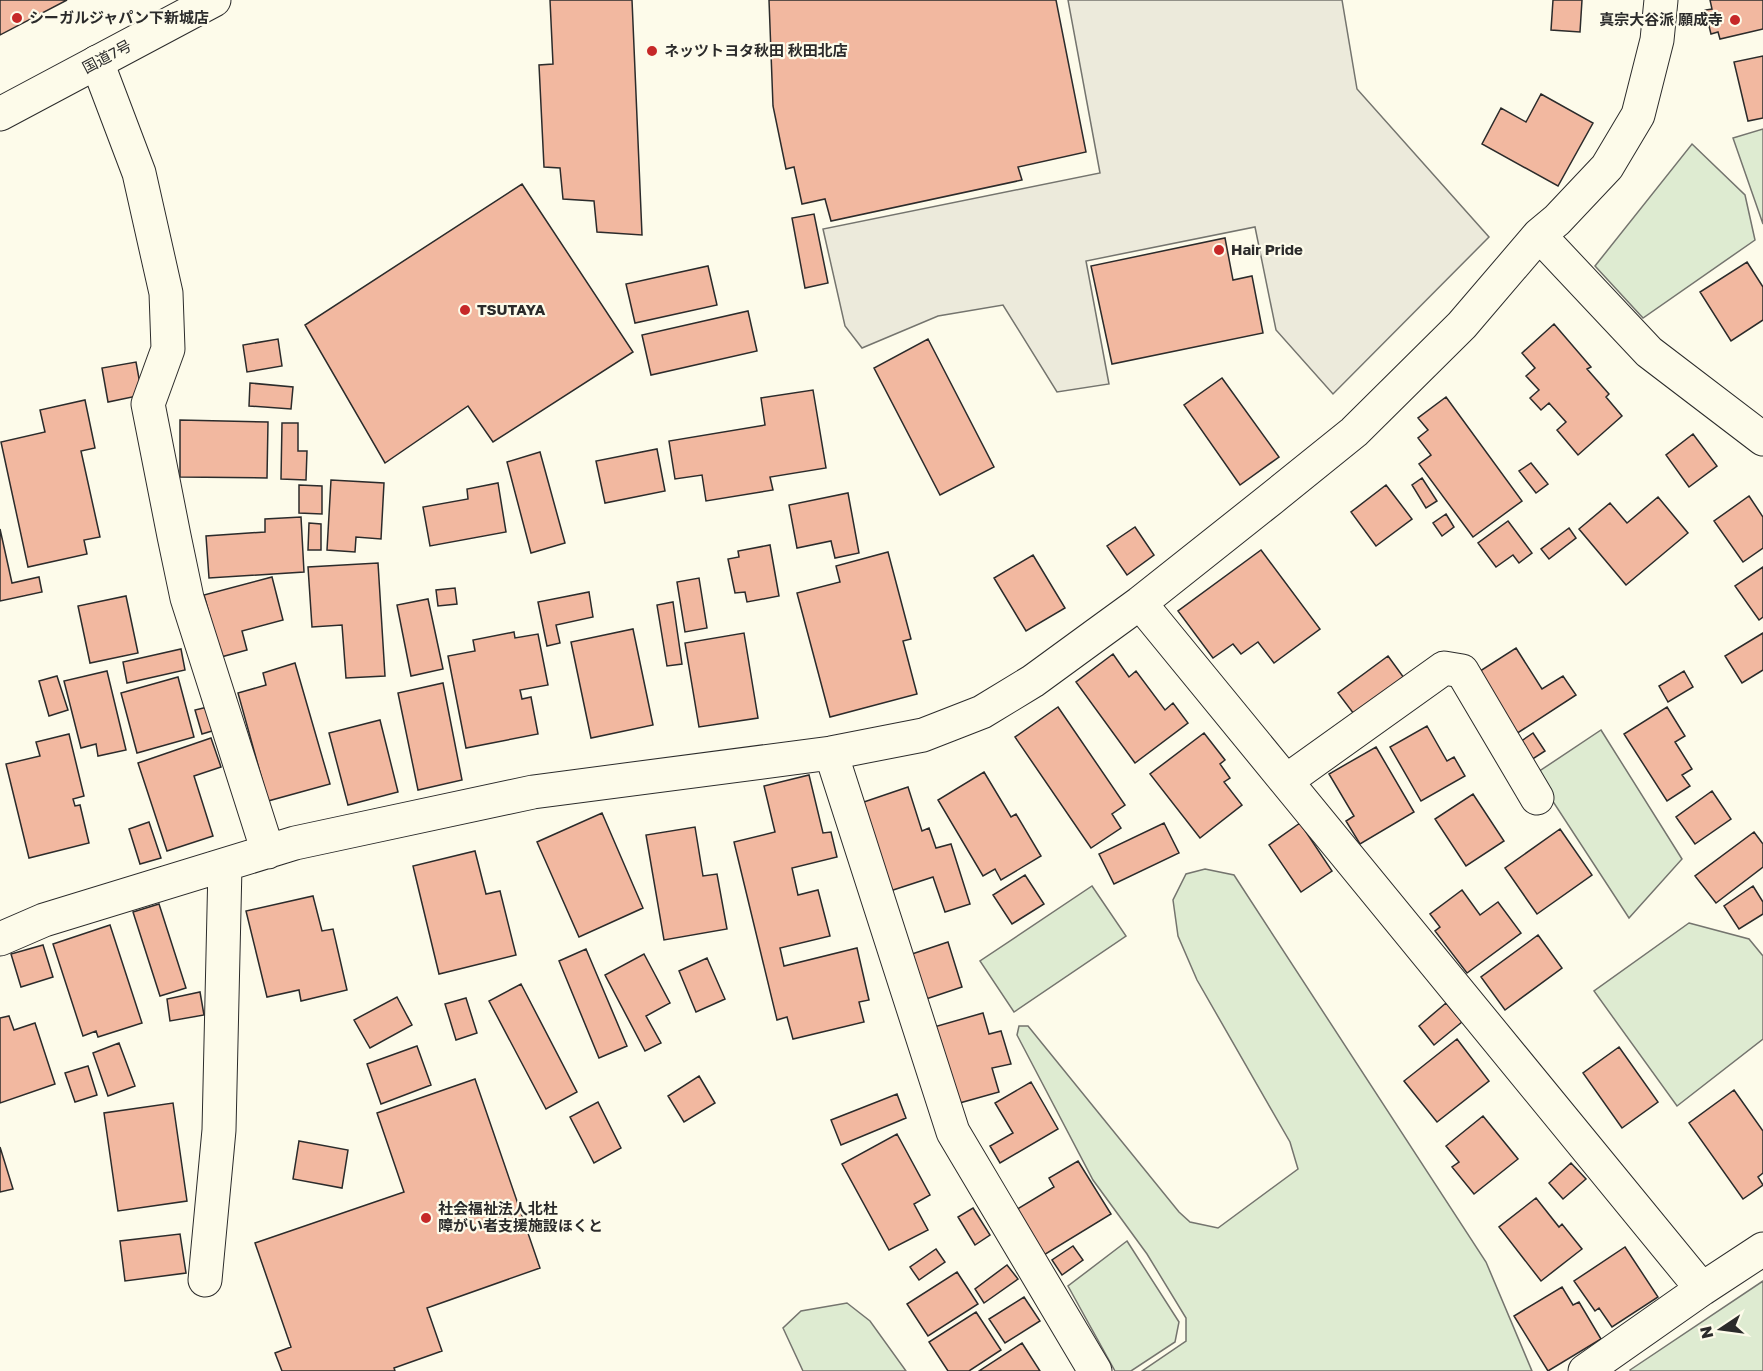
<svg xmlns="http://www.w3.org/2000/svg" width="1763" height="1371" font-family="'Golos Text','Noto Sans JP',sans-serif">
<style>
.green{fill:#deebd1;stroke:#74746e;stroke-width:1.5}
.parking{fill:#eceadb;stroke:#74746e;stroke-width:1.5}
.building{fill:#f2b8a0;stroke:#2b2b2b;stroke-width:1.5}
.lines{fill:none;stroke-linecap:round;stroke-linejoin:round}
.street-casing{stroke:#2b2b2b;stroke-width:35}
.highway-casing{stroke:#2b2b2b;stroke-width:35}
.street{stroke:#fdfbea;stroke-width:33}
.highway{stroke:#fdfbea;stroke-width:33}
.poi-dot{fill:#c62828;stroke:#fdfbea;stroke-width:2}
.labels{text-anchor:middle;stroke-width:4.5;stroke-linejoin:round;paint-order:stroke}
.poi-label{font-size:15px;font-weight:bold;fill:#2b2b2b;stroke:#fdfbea;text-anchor:start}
.street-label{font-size:15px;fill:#2b2b2b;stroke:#fdfbea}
</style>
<rect width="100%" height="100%" fill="#fdfbea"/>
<path class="green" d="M 1763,129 L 1763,224 L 1733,138 Z
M 1692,144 L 1745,195 L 1755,240 L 1643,318 L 1595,266 Z
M 1601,730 L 1682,859 L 1629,918 L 1535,774 Z
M 1205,869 L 1234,875 L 1486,1262 L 1532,1371 L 1142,1371 L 1186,1341 L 1186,1318 L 1147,1254 L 1093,1180 L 1017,1035 L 1019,1026 L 1028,1026 L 1179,1212 L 1190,1222 L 1218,1228 L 1298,1169 L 1290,1142 L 1197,980 L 1178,936 L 1173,900 L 1186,874 Z
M 1092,886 L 1126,936 L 1014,1012 L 980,961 Z
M 1689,923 L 1749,939 L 1763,956 L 1763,1039 L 1677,1106 L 1594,991 Z
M 1127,1241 L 1179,1322 L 1175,1342 L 1131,1371 L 1115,1371 L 1068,1286 Z
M 1763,1281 L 1763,1371 L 1631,1371 L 1630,1370 Z
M 847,1303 L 870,1321 L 906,1371 L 803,1371 L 783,1328 L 801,1311 Z"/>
<path class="parking" d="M 1068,0 L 1342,0 L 1357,89 L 1489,237 L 1333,394 L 1276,330 L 1255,227 L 1086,261 L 1109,384 L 1057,392 L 1003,305 L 938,316 L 862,348 L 845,326 L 823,229 L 1100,173 Z"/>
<path class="building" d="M 0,0 L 67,0 L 0,35 Z
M 550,0 L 632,0 L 642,235 L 597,232 L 594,201 L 563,199 L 560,168 L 544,167 L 539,65 L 553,64 Z
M 769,0 L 1056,0 L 1086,152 L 1018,167 L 1022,180 L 831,221 L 825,199 L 802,204 L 794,167 L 786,169 L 773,106 Z
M 1553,0 L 1582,0 L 1580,32 L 1551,30 Z
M 1710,0 L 1763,0 L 1763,29 L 1720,39 L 1718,32 L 1711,34 L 1705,10 L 1712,9 Z
M 1763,56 L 1763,118 L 1748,121 L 1734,62 Z
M 1541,94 L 1593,123 L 1558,186 L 1482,144 L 1501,108 L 1526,122 Z
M 522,184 L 633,352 L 493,442 L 468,406 L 385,463 L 305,325 Z
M 814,214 L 828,283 L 805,288 L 792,218 Z
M 1225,238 L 1233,280 L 1252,276 L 1263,333 L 1112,364 L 1091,266 Z
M 1747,262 L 1763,287 L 1763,320 L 1731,341 L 1700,292 Z
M 708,266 L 717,305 L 635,323 L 626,284 Z
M 748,311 L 757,351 L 651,375 L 642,335 Z
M 1554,324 L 1591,367 L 1587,369 L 1609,394 L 1606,397 L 1622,416 L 1578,455 L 1557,430 L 1566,422 L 1549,403 L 1541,410 L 1530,398 L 1539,390 L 1526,376 L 1535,368 L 1522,353 Z
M 278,339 L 282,366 L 247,372 L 243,345 Z
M 928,339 L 994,467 L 940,495 L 874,368 Z
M 136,362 L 142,395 L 108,402 L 102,368 Z
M 1222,378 L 1279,457 L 1240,485 L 1184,405 Z
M 250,383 L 293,387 L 291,409 L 249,406 Z
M 813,390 L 826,468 L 770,477 L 773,490 L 706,501 L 702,475 L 675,479 L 669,441 L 765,425 L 761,398 Z
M 1446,397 L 1522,501 L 1473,537 L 1419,464 L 1431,455 L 1418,438 L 1428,430 L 1418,418 Z
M 85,400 L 95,448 L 81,451 L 100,537 L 84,540 L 87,554 L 28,567 L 1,442 L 45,432 L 40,410 Z
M 180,420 L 268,422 L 267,478 L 180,477 Z
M 282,423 L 298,423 L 298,451 L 307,451 L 306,480 L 281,479 Z
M 1693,434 L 1717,466 L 1689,487 L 1666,455 Z
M 657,449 L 665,491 L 605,503 L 596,461 Z
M 540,452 L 565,543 L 531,553 L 507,462 Z
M 1531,463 L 1548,484 L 1536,493 L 1519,471 Z
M 1422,478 L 1437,501 L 1426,508 L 1412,485 Z
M 331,480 L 384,483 L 381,539 L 356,537 L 355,552 L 327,550 Z
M 498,483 L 506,532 L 430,546 L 423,507 L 468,499 L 467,489 Z
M 299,485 L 322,486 L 322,514 L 299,513 Z
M 1386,485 L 1412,519 L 1376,546 L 1351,512 Z
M 848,493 L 859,553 L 835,558 L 831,541 L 797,548 L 789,505 Z
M 1749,496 L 1763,517 L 1763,548 L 1743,562 L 1714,521 Z
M 1658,497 L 1688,533 L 1626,585 L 1579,529 L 1610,503 L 1627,523 Z
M 1446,514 L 1454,527 L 1442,536 L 1433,523 Z
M 301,517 L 304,572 L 209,578 L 206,536 L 265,532 L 265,519 Z
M 1508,521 L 1532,553 L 1519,563 L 1513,555 L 1496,567 L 1478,543 Z
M 309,523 L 321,524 L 321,550 L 308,550 Z
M 1135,527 L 1154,555 L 1127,575 L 1107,546 Z
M 1569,528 L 1576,538 L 1549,559 L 1541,549 Z
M 0,529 L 12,583 L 39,577 L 42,592 L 0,601 Z
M 770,545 L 779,596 L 747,602 L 745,592 L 735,593 L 728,559 L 739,557 L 738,551 Z
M 1261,550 L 1320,629 L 1274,663 L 1258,642 L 1241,654 L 1233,644 L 1213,658 L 1178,611 Z
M 888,552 L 911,639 L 903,641 L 917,694 L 830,717 L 797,593 L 840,582 L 836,566 Z
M 1033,555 L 1065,608 L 1026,631 L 994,578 Z
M 378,563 L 385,676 L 346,678 L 342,625 L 312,627 L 308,567 Z
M 1763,567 L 1763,617 L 1759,620 L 1735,586 Z
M 272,577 L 283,620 L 242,631 L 247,650 L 221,657 L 204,595 Z
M 699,578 L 707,628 L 685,632 L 677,582 Z
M 455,588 L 457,604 L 438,606 L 436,590 Z
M 589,592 L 593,617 L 556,625 L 560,643 L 547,646 L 538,602 Z
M 126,596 L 138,653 L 90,663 L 78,606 Z
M 428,599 L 443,669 L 411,676 L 397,605 Z
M 673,602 L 682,664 L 667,666 L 657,605 Z
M 633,629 L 653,725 L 591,738 L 571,642 Z
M 514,632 L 515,638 L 538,634 L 548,685 L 520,690 L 522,699 L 531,697 L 538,734 L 466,748 L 448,656 L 475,651 L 473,640 Z
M 744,633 L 758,718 L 699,727 L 685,643 Z
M 1763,633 L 1763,670 L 1742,683 L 1725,656 Z
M 1516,648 L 1542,689 L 1563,676 L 1576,695 L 1516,734 L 1477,673 Z
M 181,649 L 185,670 L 127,683 L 123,662 Z
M 1113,654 L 1129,677 L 1136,671 L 1165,710 L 1173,703 L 1188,723 L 1135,763 L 1076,682 Z
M 1388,656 L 1407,682 L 1357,718 L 1338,693 Z
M 295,663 L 330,784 L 268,801 L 238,693 L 266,685 L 263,673 Z
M 107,671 L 126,750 L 98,756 L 96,744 L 81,748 L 64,681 Z
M 1684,671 L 1693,687 L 1668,702 L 1659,686 Z
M 57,676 L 68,710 L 49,716 L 39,681 Z
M 178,677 L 194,737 L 137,753 L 121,693 Z
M 443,683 L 462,780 L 418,790 L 398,693 Z
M 216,705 L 222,728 L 202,734 L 195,710 Z
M 1058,707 L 1125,805 L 1112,814 L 1121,828 L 1091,848 L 1015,737 Z
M 1667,707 L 1685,736 L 1675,742 L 1692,769 L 1682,775 L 1690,786 L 1667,801 L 1624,734 Z
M 380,720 L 398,792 L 348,805 L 329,733 Z
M 1427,726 L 1447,761 L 1454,757 L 1465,776 L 1421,801 L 1390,747 Z
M 1204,733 L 1225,760 L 1220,764 L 1230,778 L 1224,782 L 1242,805 L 1200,838 L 1150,774 Z
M 1533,733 L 1545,751 L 1528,762 L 1517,744 Z
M 69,734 L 84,796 L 73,799 L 75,806 L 80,805 L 89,843 L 29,858 L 6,764 L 40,756 L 36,742 Z
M 211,738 L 221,767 L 194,776 L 213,836 L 167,851 L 138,763 Z
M 1376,747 L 1414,812 L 1360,844 L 1346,821 L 1354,816 L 1329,774 Z
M 984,772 L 1011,817 L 1016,814 L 1041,856 L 1001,880 L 995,869 L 983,876 L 938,800 Z
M 809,775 L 823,833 L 831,832 L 837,857 L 792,868 L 798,895 L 818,890 L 830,936 L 780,948 L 784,966 L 857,948 L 869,1000 L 859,1002 L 864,1022 L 793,1039 L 787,1017 L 777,1020 L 734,842 L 775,832 L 764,786 Z
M 908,787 L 922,831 L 929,828 L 936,848 L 951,844 L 970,904 L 945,912 L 933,877 L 887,892 L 858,804 Z
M 1712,791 L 1731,819 L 1695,844 L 1676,817 Z
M 1473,794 L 1504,841 L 1466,866 L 1435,819 Z
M 602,813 L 643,908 L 579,937 L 537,842 Z
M 149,822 L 161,858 L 140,864 L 129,829 Z
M 1164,823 L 1179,853 L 1114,884 L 1099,854 Z
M 1300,823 L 1332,871 L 1301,892 L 1269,845 Z
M 695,827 L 703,876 L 717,874 L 727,929 L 664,940 L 646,835 Z
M 1560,829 L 1592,875 L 1537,914 L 1505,868 Z
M 1754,832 L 1763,844 L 1763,867 L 1716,903 L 1695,876 Z
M 475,851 L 486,894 L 500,891 L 516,955 L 439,974 L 413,866 Z
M 1025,875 L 1044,904 L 1012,924 L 993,895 Z
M 1753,886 L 1763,902 L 1763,914 L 1739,929 L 1724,906 Z
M 1462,890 L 1480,915 L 1498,902 L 1521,933 L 1467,973 L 1435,931 L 1440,927 L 1430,914 Z
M 313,896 L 322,931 L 333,929 L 347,990 L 301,1001 L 299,990 L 267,997 L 246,911 Z
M 159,904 L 186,988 L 160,996 L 133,912 Z
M 110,925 L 142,1023 L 98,1037 L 96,1031 L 83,1036 L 53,944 Z
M 1538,935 L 1562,968 L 1505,1010 L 1481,977 Z
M 948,942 L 962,987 L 923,1000 L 909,955 Z
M 43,945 L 53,977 L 21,987 L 11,954 Z
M 586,949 L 627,1046 L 599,1058 L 559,961 Z
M 644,954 L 670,1003 L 646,1016 L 661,1043 L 645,1051 L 605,975 Z
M 707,958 L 725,999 L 696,1012 L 679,971 Z
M 521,984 L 577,1092 L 546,1109 L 489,1001 Z
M 200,992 L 204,1015 L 170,1021 L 167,999 Z
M 397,997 L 412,1025 L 370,1048 L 354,1020 Z
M 466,998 L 477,1033 L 456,1040 L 445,1004 Z
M 1446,1003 L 1462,1022 L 1434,1045 L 1419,1026 Z
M 983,1013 L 989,1034 L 1001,1031 L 1011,1064 L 992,1068 L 999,1092 L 956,1104 L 934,1027 Z
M 9,1016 L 14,1030 L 35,1023 L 55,1084 L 0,1103 L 0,1018 Z
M 1457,1039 L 1489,1081 L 1437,1122 L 1404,1081 Z
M 119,1043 L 135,1086 L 108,1096 L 93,1053 Z
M 417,1046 L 431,1085 L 381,1104 L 367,1064 Z
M 1619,1047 L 1658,1102 L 1622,1128 L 1583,1073 Z
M 88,1066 L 97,1095 L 75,1102 L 65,1073 Z
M 699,1076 L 715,1103 L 684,1122 L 668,1096 Z
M 475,1079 L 540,1268 L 427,1308 L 442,1351 L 394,1368 L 395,1371 L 282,1371 L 275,1353 L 291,1347 L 255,1243 L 404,1192 L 377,1113 Z
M 1031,1082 L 1058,1129 L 1000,1163 L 990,1146 L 1013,1133 L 995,1103 Z
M 1734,1090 L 1763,1131 L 1763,1173 L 1758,1177 L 1763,1185 L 1743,1199 L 1689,1123 Z
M 897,1094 L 906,1118 L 841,1145 L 831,1120 Z
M 598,1102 L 621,1148 L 594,1163 L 570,1117 Z
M 173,1103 L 187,1201 L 118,1211 L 104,1113 Z
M 1483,1116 L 1518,1159 L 1474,1194 L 1452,1167 L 1459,1162 L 1446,1146 Z
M 897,1134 L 930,1195 L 914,1204 L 928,1230 L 889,1250 L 842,1164 Z
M 299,1141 L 348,1150 L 342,1188 L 293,1179 Z
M 0,1147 L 13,1189 L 0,1192 Z
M 1078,1161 L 1111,1214 L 1039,1258 L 1011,1213 L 1054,1187 L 1049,1178 Z
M 1571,1163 L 1586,1179 L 1563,1199 L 1549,1183 Z
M 1536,1198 L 1559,1227 L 1562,1224 L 1582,1249 L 1541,1281 L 1499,1227 Z
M 973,1208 L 990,1235 L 975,1245 L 958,1217 Z
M 180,1234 L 186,1273 L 125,1281 L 120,1241 Z
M 1073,1246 L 1083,1260 L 1062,1275 L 1052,1260 Z
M 1625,1247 L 1658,1297 L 1612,1327 L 1599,1308 L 1595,1311 L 1574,1281 Z
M 936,1249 L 945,1262 L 919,1280 L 910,1267 Z
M 1007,1265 L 1018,1279 L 984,1303 L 975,1289 Z
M 957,1272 L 978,1304 L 928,1336 L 907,1304 Z
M 1562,1287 L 1573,1305 L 1579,1302 L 1601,1339 L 1548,1371 L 1514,1316 Z
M 1024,1297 L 1040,1321 L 1005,1343 L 989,1319 Z
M 976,1312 L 1001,1350 L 969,1371 L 948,1371 L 929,1342 Z
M 1022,1343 L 1040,1371 L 979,1371 Z"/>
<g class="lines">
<defs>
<path id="street" d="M 97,62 L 139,173 L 166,293 L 168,349 L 148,404 L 174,536 L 187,598 L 268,852
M 1539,235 L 1649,352 L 1763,439
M 1140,603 L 1702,1289
M 831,753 L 953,1132 L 1095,1371
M 1286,781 L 1444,668 L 1462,671 L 1537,798
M 0,939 L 44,920 L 295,843 L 533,792 L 831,753 L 923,735 L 982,712 L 1033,681 L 1096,635 L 1140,603 L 1271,499 L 1354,432 L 1462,325 L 1539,235 L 1557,220 L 1607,167 L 1638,115 L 1657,40 L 1661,0
M 205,1280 L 219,1130 L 225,866
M 1585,1371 L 1702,1289 L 1763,1249"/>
<path id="highway" d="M 0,114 L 214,0"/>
</defs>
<use href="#street" class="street-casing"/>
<use href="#highway" class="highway-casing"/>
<use href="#street" class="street"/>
<use href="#highway" class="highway"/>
</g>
<g class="poi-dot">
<circle cx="17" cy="18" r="6"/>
<circle cx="1735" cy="20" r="6"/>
<circle cx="652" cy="51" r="6"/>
<circle cx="1219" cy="250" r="6"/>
<circle cx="465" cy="310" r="6"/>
<circle cx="426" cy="1218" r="6"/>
</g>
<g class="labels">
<g class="poi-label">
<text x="29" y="23">シーガルジャパン下新城店</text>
<text x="1723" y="25" text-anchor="end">真宗大谷派 願成寺</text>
<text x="664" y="56">ネッツトヨタ秋田 秋田北店</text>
<text x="1231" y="255">Hair Pride</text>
<text x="477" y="315">TSUTAYA</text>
<text x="438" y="1214">社会福祉法人北杜<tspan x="438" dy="17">障がい者支援施設ほくと</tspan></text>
</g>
<g class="street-label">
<text transform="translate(107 57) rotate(-28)" y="5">国道7号</text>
</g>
</g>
<g transform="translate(1721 1329) rotate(257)" stroke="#fdfbea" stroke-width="4.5" paint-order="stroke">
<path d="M0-4.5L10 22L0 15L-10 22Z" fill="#2b2b2b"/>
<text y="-9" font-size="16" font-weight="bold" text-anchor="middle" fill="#2b2b2b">N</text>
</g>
</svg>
